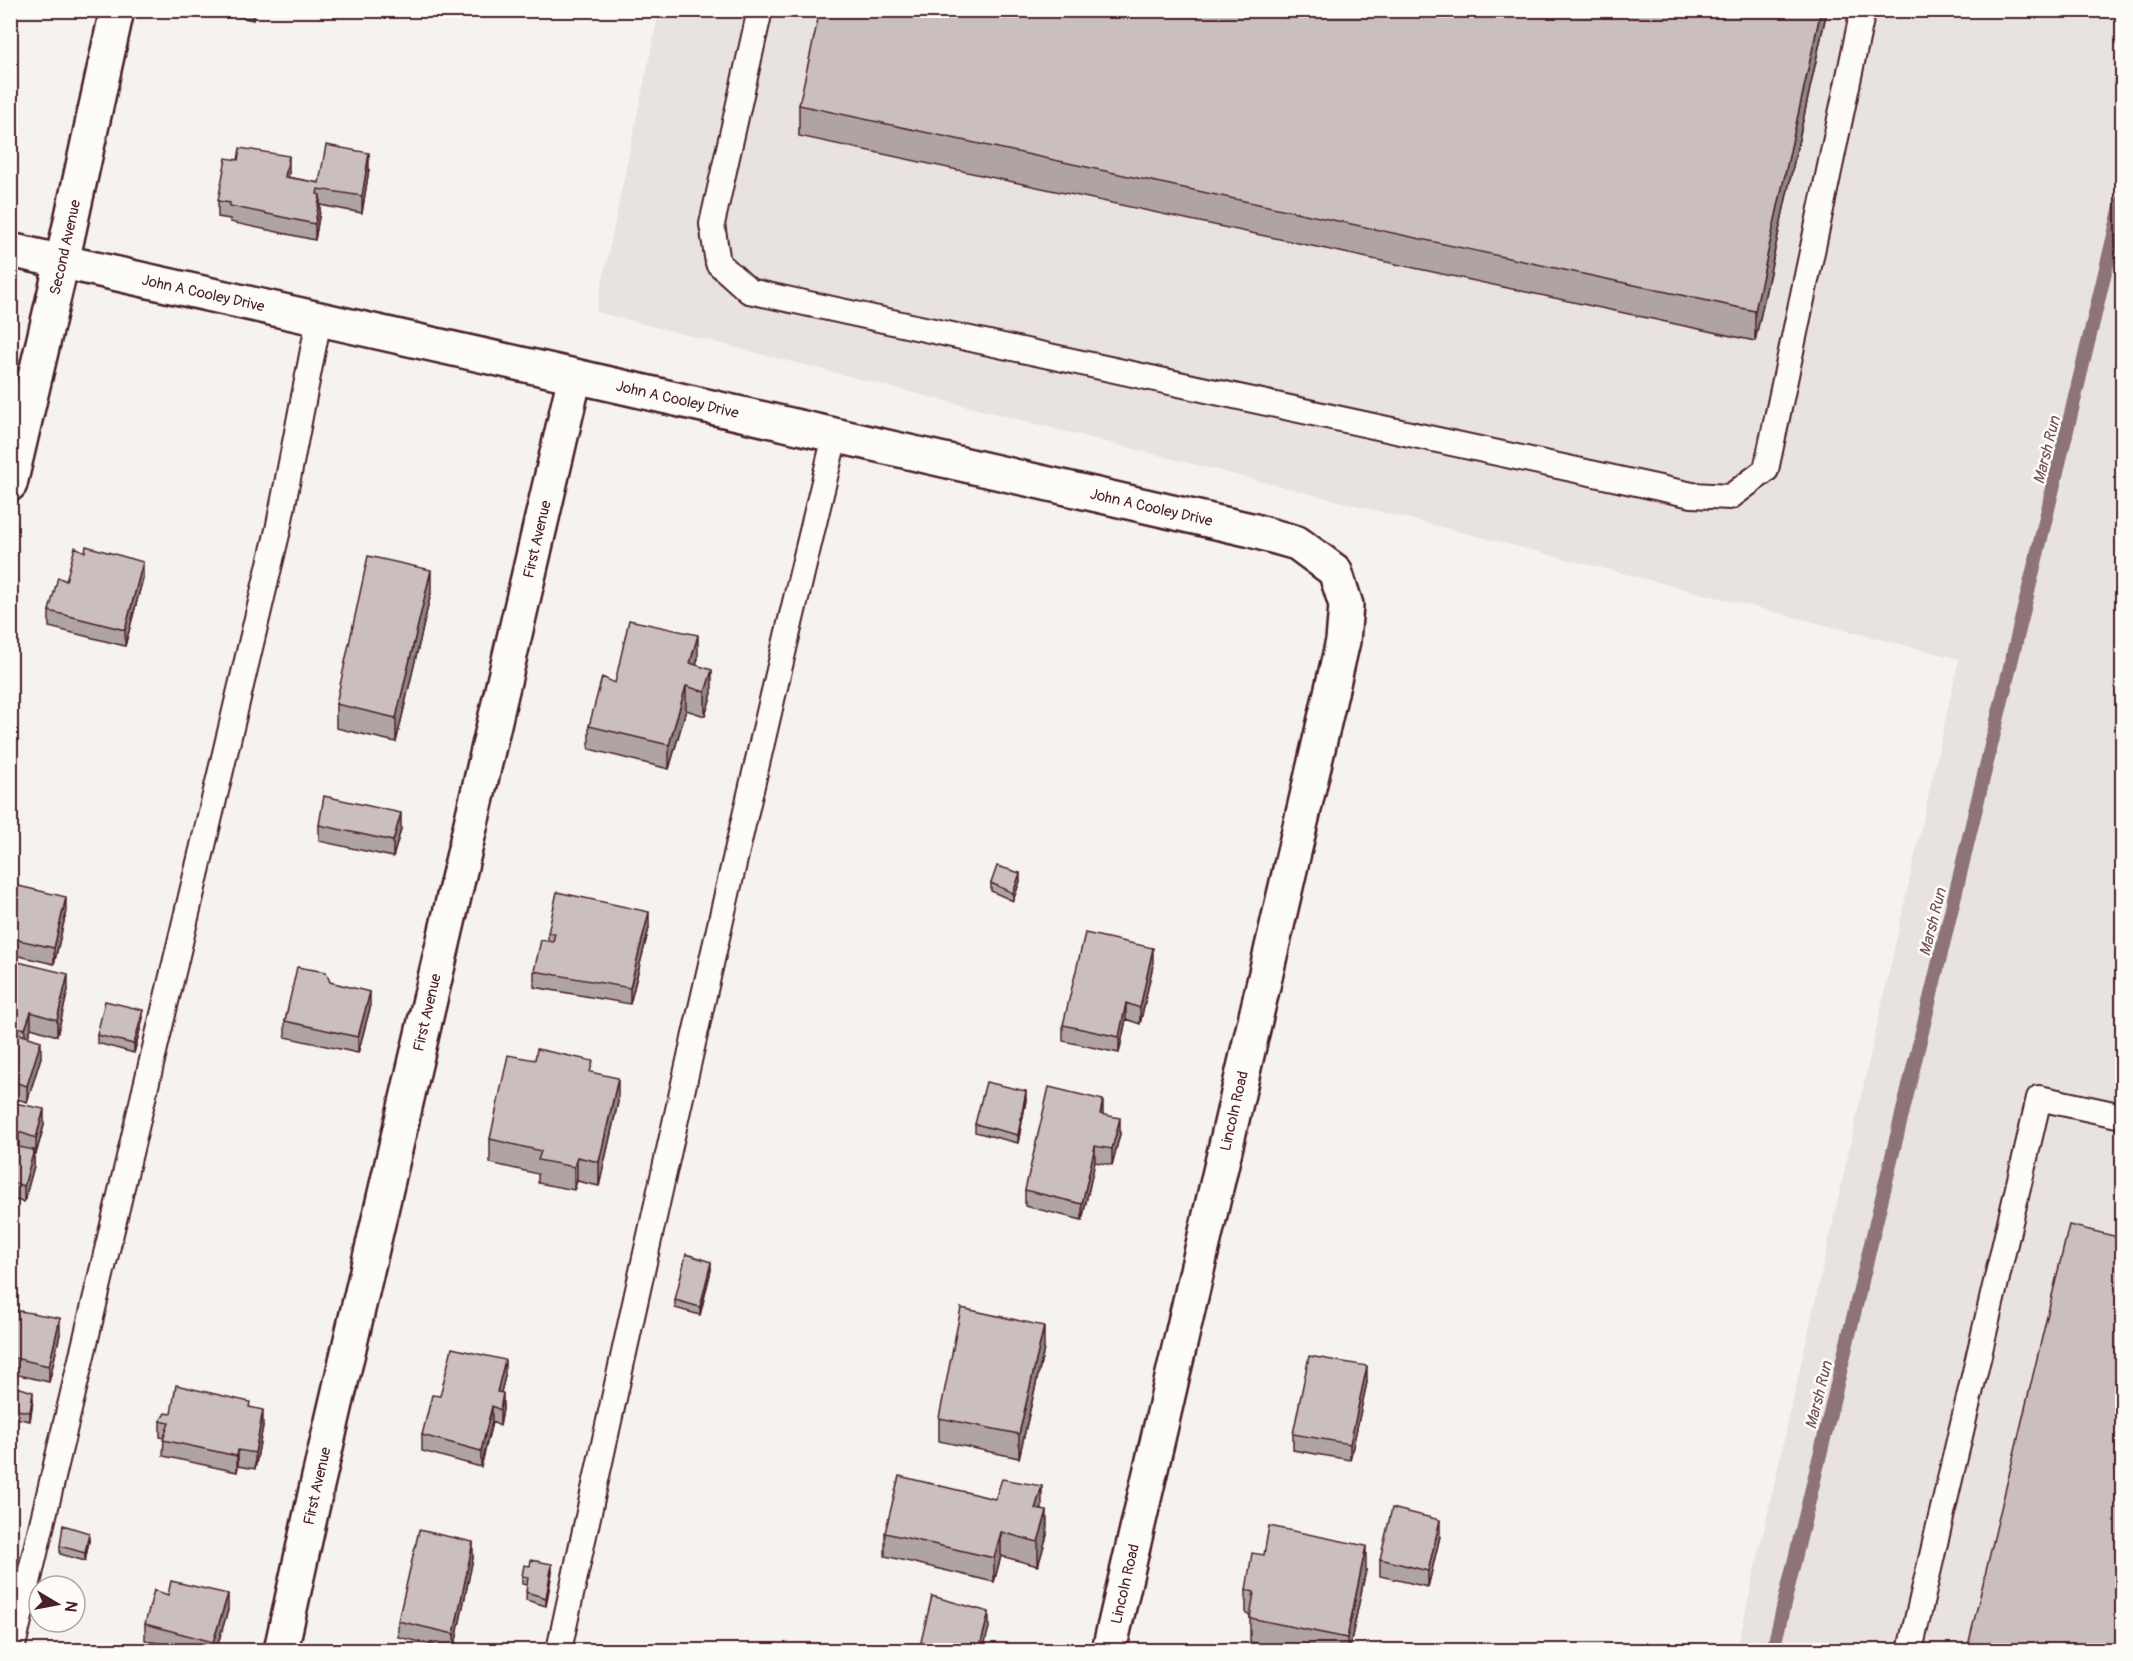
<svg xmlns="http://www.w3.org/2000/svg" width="2133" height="1661" font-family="Pangolin,sans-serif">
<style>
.built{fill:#e9e3e0}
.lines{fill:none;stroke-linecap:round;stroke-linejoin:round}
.stream{stroke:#8e7378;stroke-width:14}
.lane-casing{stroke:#4a1f2b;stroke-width:28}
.street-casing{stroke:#4a1f2b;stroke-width:38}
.lane{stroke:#fdfcf7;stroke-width:24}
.street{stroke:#fdfcf7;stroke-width:33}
.wall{fill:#afa4a3;stroke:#4a1f2b;stroke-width:1.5}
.shaded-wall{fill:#8e8685;stroke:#4a1f2b;stroke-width:1.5}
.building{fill:#cbbfbe;stroke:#4a1f2b;stroke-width:1.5}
.labels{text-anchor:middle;stroke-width:5;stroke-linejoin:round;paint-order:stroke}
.street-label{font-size:15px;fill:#4a1f2b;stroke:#fdfcf7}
.water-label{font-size:16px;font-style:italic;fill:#725058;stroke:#fdfcf7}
</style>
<rect width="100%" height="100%" fill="#f6f3ef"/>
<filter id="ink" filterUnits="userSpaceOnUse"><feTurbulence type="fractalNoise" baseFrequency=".0167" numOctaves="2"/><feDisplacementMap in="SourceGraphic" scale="12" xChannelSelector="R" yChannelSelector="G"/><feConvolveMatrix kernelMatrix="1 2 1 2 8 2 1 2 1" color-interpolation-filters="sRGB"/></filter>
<g filter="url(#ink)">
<path class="built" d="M 659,11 L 2122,11 L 2122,1650 L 1737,1650 L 1959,659 L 596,312 Z"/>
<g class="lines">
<path class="stream" d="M 1773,1650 L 2122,202"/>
<defs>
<path id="lane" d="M 760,10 L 712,224 L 718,263 L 749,291 L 1692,495 L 1730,497 L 1766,470 L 1863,10
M 12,1650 L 278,530 L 319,319
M 559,1650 C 647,1245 737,839 835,436
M 1910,1650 L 2039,1098 L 2122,1116"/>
<g id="street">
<path id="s1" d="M 10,250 L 575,376 L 1251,530 L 1297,543 L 1335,571 L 1346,605 L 1343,641 L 1109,1650"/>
<path id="s2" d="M 10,484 L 62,262 L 117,10"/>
<path id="s3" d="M 281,1650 L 316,1490 L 575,376"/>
</g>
</defs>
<use href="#lane" class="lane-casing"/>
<use href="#street" class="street-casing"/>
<use href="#lane" class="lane"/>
<use href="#street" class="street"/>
</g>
<path class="wall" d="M 211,10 L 255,10 L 253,20 Z
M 323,10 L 344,10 L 343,16 Z
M 1827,10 L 1755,341 L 799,136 L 799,105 Z
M 369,169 L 362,213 L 320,205 L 320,211 L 315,240 L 230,222 L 230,219 L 218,217 L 218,201 L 289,173 L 288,177 L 319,183 Z
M 85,552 L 143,578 L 125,646 L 49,627 L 49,611 L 66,581 Z
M 431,593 L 396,742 L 336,728 L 336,704 Z
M 698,658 L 696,665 L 712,693 L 705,716 L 686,710 L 669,769 L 589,749 L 589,726 L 615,683 Z
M 319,825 L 401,829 L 393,857 L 319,841 Z
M 1020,881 L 1013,901 L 991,891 L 991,883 Z
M 10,884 L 66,913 L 54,964 L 10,954 Z
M 649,928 L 630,1004 L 534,987 L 534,971 L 548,941 L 548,933 Z
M 10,960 L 68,990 L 57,1036 L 31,1028 L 28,1037 L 41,1057 L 27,1102 L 10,1097 Z
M 1153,965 L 1140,1024 L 1126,1019 L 1119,1053 L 1063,1041 L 1063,1025 Z
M 370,1008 L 358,1053 L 285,1037 L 285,1021 Z
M 143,1018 L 134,1053 L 97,1043 L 97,1035 Z
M 593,1072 L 618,1102 L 599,1186 L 577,1181 L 574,1190 L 538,1183 L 538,1174 L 490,1163 L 490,1139 Z
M 1026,1100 L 1018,1143 L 975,1132 L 975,1124 Z
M 10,1102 L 44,1125 L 36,1154 L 34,1153 L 34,1166 L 24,1202 L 10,1199 Z
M 1103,1115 L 1120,1134 L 1112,1165 L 1095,1162 L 1082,1220 L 1025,1206 L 1025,1190 Z
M 711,1270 L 700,1315 L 675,1308 L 675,1300 Z
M 10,1325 L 60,1334 L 49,1382 L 10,1373 Z
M 1044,1349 L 1019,1458 L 939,1441 L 939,1418 Z
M 505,1376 L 501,1392 L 503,1409 L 500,1426 L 492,1422 L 481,1467 L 422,1451 L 422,1435 L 440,1396 Z
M 1367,1382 L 1350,1460 L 1293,1450 L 1293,1434 Z
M 10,1388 L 33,1400 L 30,1421 L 10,1417 Z
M 250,1407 L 263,1426 L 255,1469 L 238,1466 L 237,1472 L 163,1456 L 164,1438 L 160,1437 L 160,1421 L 171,1414 Z
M 995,1499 L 1042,1510 L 1047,1535 L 1038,1566 L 1001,1556 L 994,1582 L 885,1556 L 885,1533 Z
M 1440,1536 L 1428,1587 L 1380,1576 L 1380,1559 Z
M 89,1541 L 85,1561 L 60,1554 L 60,1546 Z
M 1264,1555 L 1366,1570 L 1349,1650 L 1292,1650 L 1250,1642 L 1250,1615 L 1246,1614 L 1246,1590 Z
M 473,1558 L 454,1650 L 398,1637 L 398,1621 Z
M 552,1572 L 546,1606 L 526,1600 L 527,1585 L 522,1584 L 522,1576 Z
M 168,1595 L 228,1610 L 216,1650 L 185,1650 L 145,1640 L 145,1624 Z"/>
<path class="shaded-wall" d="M 253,10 L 255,10 L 253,20 Z
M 1821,10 L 1827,10 L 1755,341 L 1755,311 Z
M 369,153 L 369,169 L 362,213 L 362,196 Z
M 289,156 L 289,173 L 285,193 L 285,177 Z
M 320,195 L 320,211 L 315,240 L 315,224 Z
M 143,562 L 143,578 L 125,646 L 125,630 Z
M 431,570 L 431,593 L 396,742 L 396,718 Z
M 698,635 L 698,658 L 690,687 L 690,663 Z
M 712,670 L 712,693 L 705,716 L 705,692 Z
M 686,686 L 686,710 L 669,769 L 669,745 Z
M 401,813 L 401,829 L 393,857 L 393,841 Z
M 1020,873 L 1020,881 L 1013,901 L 1013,893 Z
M 66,897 L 66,913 L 54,964 L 54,948 Z
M 649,912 L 649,928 L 630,1004 L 630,988 Z
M 1153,948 L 1153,965 L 1140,1024 L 1140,1008 Z
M 68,974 L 68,990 L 57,1036 L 57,1020 Z
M 370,992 L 370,1008 L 358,1053 L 358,1037 Z
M 1126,1003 L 1126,1019 L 1119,1053 L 1119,1037 Z
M 143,1010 L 143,1018 L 134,1053 L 134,1044 Z
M 31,1012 L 31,1028 L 25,1045 L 25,1029 Z
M 41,1041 L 41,1057 L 27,1102 L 27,1086 Z
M 618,1078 L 618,1102 L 599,1186 L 599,1162 Z
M 1026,1091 L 1026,1100 L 1018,1143 L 1018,1135 Z
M 1103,1100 L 1103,1116 L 1100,1114 Z
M 44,1109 L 44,1125 L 36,1154 L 36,1138 Z
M 1120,1118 L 1120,1134 L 1112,1165 L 1112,1149 Z
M 19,1132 L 19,1148 L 14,1146 Z
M 1095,1146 L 1095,1162 L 1082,1220 L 1082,1204 Z
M 34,1150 L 34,1166 L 24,1202 L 24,1186 Z
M 577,1157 L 577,1181 L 574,1190 L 574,1167 Z
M 711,1262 L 711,1270 L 700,1315 L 700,1307 Z
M 60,1318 L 60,1334 L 49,1382 L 49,1366 Z
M 1044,1326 L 1044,1349 L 1019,1458 L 1019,1434 Z
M 505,1360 L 505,1376 L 497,1408 L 497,1392 Z
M 1367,1366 L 1367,1382 L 1350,1460 L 1350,1444 Z
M 33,1392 L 33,1400 L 30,1421 L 30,1412 Z
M 503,1393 L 503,1409 L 500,1426 L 500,1410 Z
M 492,1406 L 492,1422 L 481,1467 L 481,1451 Z
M 263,1410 L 263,1426 L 255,1469 L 255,1453 Z
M 238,1450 L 238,1466 L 237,1472 L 237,1456 Z
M 1042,1486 L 1042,1510 L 1035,1509 Z
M 1047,1511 L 1047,1535 L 1038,1566 L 1038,1542 Z
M 1440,1520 L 1440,1536 L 1428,1587 L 1428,1571 Z
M 1001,1532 L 1001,1556 L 994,1582 L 994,1558 Z
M 89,1533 L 89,1541 L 85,1561 L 85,1553 Z
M 473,1542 L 473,1558 L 454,1650 L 454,1634 Z
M 1366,1546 L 1366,1570 L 1349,1650 L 1347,1650 L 1347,1638 Z
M 552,1564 L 552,1572 L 546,1606 L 546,1598 Z
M 228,1594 L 228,1610 L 216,1650 L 213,1650 L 213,1642 Z
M 989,1612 L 989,1628 L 983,1650 L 979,1650 Z"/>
<path class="building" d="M 820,10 L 1821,10 L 1755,311 L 799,105 Z
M 326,145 L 369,153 L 362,196 L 318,189 L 317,194 L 320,195 L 315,224 L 230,206 L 230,203 L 218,201 L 226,158 L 238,160 L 240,148 L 289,156 L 285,177 L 319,183 Z
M 86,546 L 143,562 L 125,630 L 49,611 L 58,577 L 66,581 L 75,547 L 85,552 Z
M 368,556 L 431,570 L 396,718 L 336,704 Z
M 629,620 L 698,635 L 690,663 L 712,670 L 705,692 L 686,686 L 669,745 L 589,726 L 602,677 L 615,683 Z
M 324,796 L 401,813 L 393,841 L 319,825 Z
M 997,866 L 1020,873 L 1013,893 L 991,883 Z
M 10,884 L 66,897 L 54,948 L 10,938 Z
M 557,892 L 649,912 L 630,988 L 534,971 L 541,940 L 553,942 L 555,933 L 548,933 Z
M 1085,933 L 1153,948 L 1140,1008 L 1126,1003 L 1119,1037 L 1063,1025 Z
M 10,960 L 68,974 L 57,1020 L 31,1012 L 25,1029 L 10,1025 Z
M 297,967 L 326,972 L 330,982 L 370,992 L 358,1037 L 285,1021 Z
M 105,1001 L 143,1010 L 134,1044 L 97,1035 Z
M 10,1031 L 41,1041 L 27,1086 L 10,1081 Z
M 537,1049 L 593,1061 L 590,1072 L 618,1078 L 599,1162 L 577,1157 L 574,1167 L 538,1160 L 541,1151 L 490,1139 L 508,1055 L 535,1060 Z
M 986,1082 L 1026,1091 L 1018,1135 L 975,1124 Z
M 1049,1087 L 1103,1100 L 1100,1114 L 1120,1118 L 1112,1149 L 1095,1146 L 1082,1204 L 1025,1190 Z
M 10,1102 L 44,1109 L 36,1138 L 19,1132 L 14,1146 L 34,1150 L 24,1186 L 10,1182 Z
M 2069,1225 L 2122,1238 L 2122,1650 L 1967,1650 Z
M 686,1254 L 711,1262 L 700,1307 L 675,1300 Z
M 961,1308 L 1044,1326 L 1019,1434 L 939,1418 Z
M 14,1310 L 60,1318 L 49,1366 L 10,1357 L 10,1325 Z
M 452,1348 L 505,1360 L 497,1392 L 503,1393 L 500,1410 L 492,1406 L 481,1451 L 422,1435 L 432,1395 L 440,1396 Z
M 1309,1356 L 1367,1366 L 1350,1444 L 1293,1434 Z
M 11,1385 L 33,1392 L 30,1412 L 10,1409 Z
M 176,1385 L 250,1402 L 249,1407 L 263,1410 L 255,1453 L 238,1450 L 237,1456 L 163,1440 L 169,1423 L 160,1421 L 165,1413 L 171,1414 Z
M 899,1476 L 995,1499 L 1002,1479 L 1042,1486 L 1035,1509 L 1047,1511 L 1038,1542 L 1001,1532 L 994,1558 L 885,1533 Z
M 1392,1508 L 1440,1520 L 1428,1571 L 1380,1559 Z
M 63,1525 L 89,1533 L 85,1553 L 60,1546 Z
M 1269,1526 L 1366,1546 L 1347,1638 L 1250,1618 L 1254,1592 L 1246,1590 L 1252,1553 L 1264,1555 Z
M 419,1530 L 473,1542 L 454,1634 L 398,1621 Z
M 531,1560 L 552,1564 L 546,1598 L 526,1592 L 528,1577 L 522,1576 L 524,1565 L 530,1566 Z
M 171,1581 L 228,1594 L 213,1642 L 145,1624 L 154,1590 L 168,1595 Z
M 932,1596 L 989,1612 L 979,1650 L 919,1650 Z"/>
</g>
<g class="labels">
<g class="street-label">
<text dy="5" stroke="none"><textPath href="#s2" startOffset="243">Second Avenue</textPath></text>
<text dy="5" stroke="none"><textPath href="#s1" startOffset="198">John A Cooley Drive</textPath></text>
<text dy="5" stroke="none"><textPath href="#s1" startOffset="684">John A Cooley Drive</textPath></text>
<text dy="5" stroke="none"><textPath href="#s1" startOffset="1170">John A Cooley Drive</textPath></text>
<text dy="5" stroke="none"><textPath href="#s3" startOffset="1140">First Avenue</textPath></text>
<text dy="5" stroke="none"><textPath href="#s3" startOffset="654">First Avenue</textPath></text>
<text transform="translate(1234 1111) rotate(-77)" y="5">Lincoln Road</text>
<text dy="5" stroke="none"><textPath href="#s3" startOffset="168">First Avenue</textPath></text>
<text transform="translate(1125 1584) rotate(-77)" y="5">Lincoln Road</text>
</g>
<g class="water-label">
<text transform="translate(2046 450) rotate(-76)" y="6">Marsh Run</text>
<text transform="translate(1932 922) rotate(-76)" y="6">Marsh Run</text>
<text transform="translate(1818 1395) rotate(-76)" y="6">Marsh Run</text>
</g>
</g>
<rect width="2133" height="1661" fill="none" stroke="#fdfcf7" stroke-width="36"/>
<rect x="18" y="18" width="2097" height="1625" fill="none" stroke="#4a1f2b" stroke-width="2" filter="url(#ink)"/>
<g transform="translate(57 1604) rotate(100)"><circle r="28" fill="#fdfcf7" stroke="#b5a4a5" stroke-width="1.5"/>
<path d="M0-4.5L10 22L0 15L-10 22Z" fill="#4a1f2b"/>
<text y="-9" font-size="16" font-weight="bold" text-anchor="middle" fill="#4a1f2b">N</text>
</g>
</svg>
